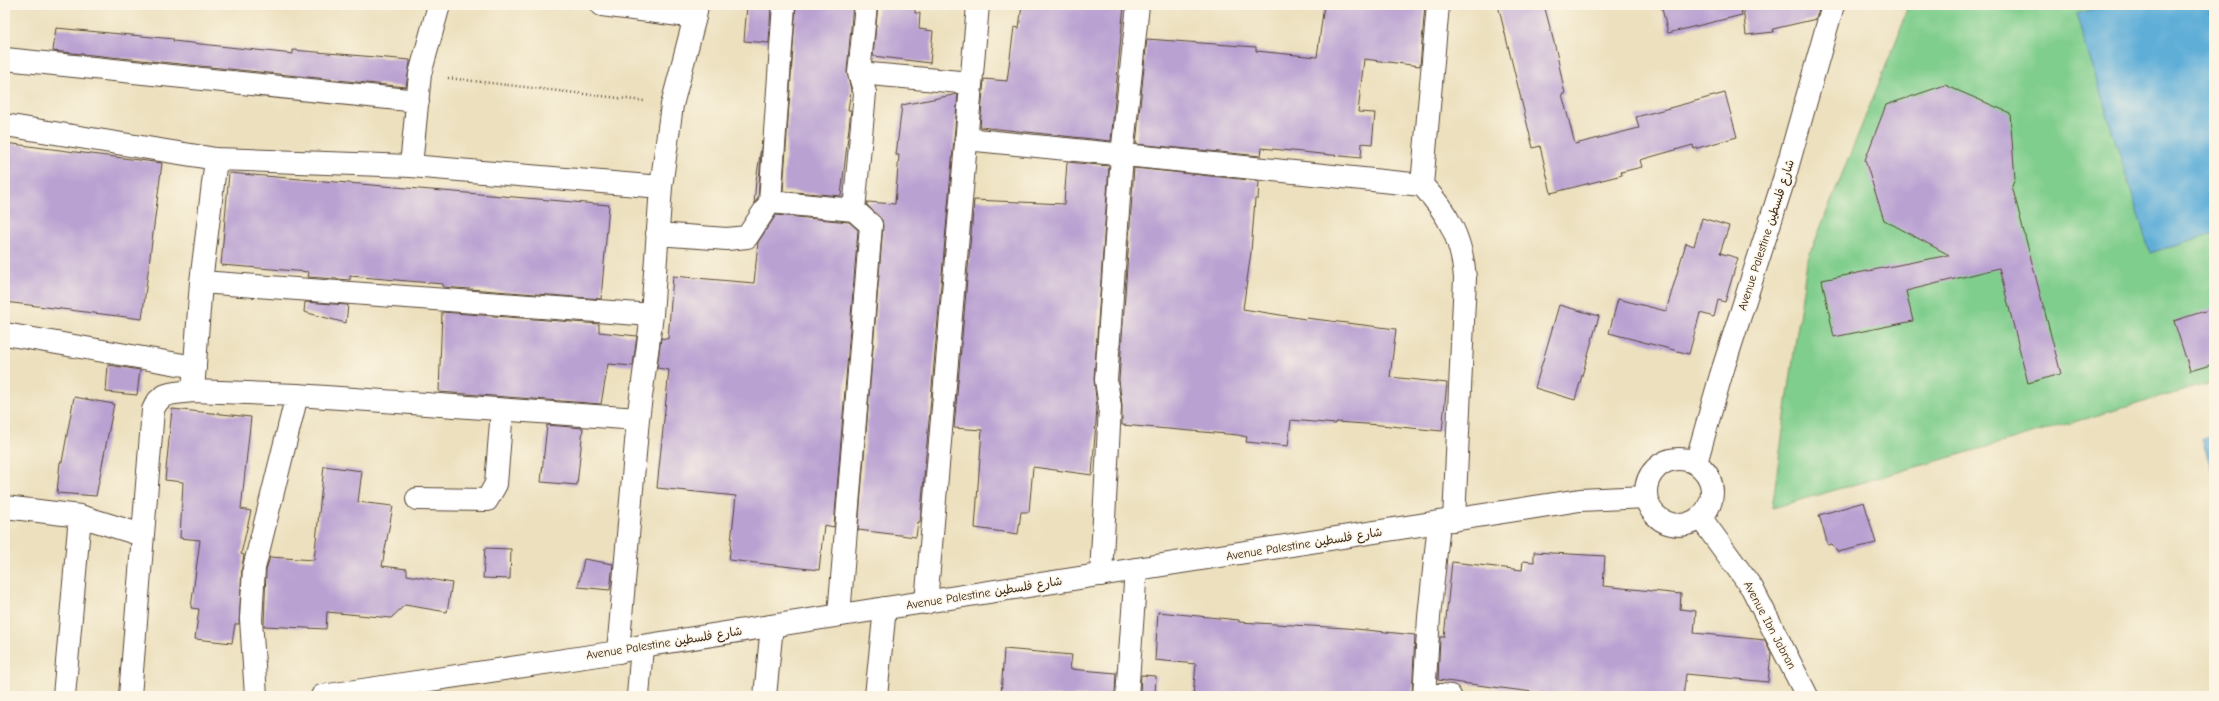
<svg xmlns="http://www.w3.org/2000/svg" width="2219" height="701" font-family="'Comic Neue','Playpen Sans Arabic',sans-serif">
<style>
.green{fill:#80ce8d;stroke:#5e7c56}
.water{fill:#5eaed8;stroke:#4c6c7b}
.building{fill:#b9a1d2}
.lines{fill:none;stroke-linecap:round;stroke-linejoin:round}
.pedestrian-casing{stroke:#564536;stroke-width:24}
.minor-casing{stroke:#564536;stroke-width:24}
.tertiary-casing{stroke:#564536;stroke-width:24}
.path{stroke:#564536;stroke-width:2.5;stroke-dasharray:1 3;stroke-linecap:butt}
.pedestrian{stroke:#fff;stroke-width:22}
.minor{stroke:#fff;stroke-width:22}
.tertiary{stroke:#fff;stroke-width:22}
.labels{text-anchor:middle;stroke-width:3;stroke-linejoin:round;paint-order:stroke}
.street-label{font-size:12px;fill:#3b2a1e;stroke:#fcf5e5}
</style>
<rect width="100%" height="100%" fill="#fcf5e5"/>
<filter id="ink" filterUnits="userSpaceOnUse"><feTurbulence type="fractalNoise" baseFrequency=".025" numOctaves="2"/><feDisplacementMap in="SourceGraphic" scale="8" xChannelSelector="R" yChannelSelector="G"/><feConvolveMatrix kernelMatrix="1 2 1 2 8 2 1 2 1" color-interpolation-filters="sRGB"/></filter>
<filter id="wash" filterUnits="userSpaceOnUse"><feTurbulence type="fractalNoise" baseFrequency=".012" numOctaves="4" result="noise"/><feDisplacementMap in="SourceGraphic" scale="16" xChannelSelector="R" yChannelSelector="G"/><feGaussianBlur stdDeviation="0.9" result="paint"/><feColorMatrix in="noise" values="0 0 0 0 0 0 0 0 0 0 0 0 0 0 0 0 0 1.4 0 .05"/><feComposite in="paint" operator="in"/></filter>
<g filter="url(#wash)">
<rect width="100%" height="100%" fill="#ece0be"/>
<path class="green" d="M 1908,5 L 2214,5 L 2214,382 L 1772,508 L 1807,261 L 1898,36 Z"/>
<path class="water" d="M 2107,5 L 2209,5 L 2214,23 L 2214,233 L 2150,253 L 2076,14 Z
M 2214,435 L 2214,478 L 2202,439 Z"/>
<g id="blocks">
<path class="building" d="M 747,5 L 771,5 L 769,43 L 744,41 Z
M 796,5 L 853,5 L 847,72 L 851,90 L 848,110 L 851,110 L 841,196 L 783,191 Z
M 878,5 L 915,5 L 915,13 L 920,13 L 919,29 L 933,31 L 930,63 L 873,56 Z
M 1022,5 L 1124,5 L 1111,141 L 980,127 L 984,79 L 1007,81 L 1014,27 L 1019,28 Z
M 1324,5 L 1425,5 L 1420,66 L 1364,59 L 1358,112 L 1375,113 L 1372,144 L 1362,143 L 1361,158 L 1262,148 L 1261,156 L 1136,144 L 1147,39 L 1256,47 L 1256,51 L 1317,57 Z
M 1498,5 L 1544,5 L 1556,50 L 1565,94 L 1562,94 L 1575,144 L 1639,128 L 1636,117 L 1725,93 L 1737,137 L 1694,149 L 1693,145 L 1640,160 L 1642,167 L 1621,172 L 1622,175 L 1551,193 L 1540,146 L 1533,148 Z
M 1661,5 L 1740,5 L 1742,15 L 1668,33 Z
M 1762,5 L 1820,5 L 1816,19 L 1773,29 L 1774,32 L 1746,35 L 1743,7 Z
M 56,28 L 174,39 L 173,41 L 293,54 L 293,50 L 410,60 L 410,63 L 406,87 L 53,51 Z
M 1945,85 L 2010,113 L 2015,179 L 2012,186 L 2061,374 L 2028,383 L 1999,268 L 1906,291 L 1913,321 L 1834,337 L 1822,280 L 1949,255 L 1884,220 L 1865,160 L 1886,105 Z
M 958,94 L 920,522 L 918,522 L 916,537 L 858,530 L 883,226 L 882,220 L 867,205 L 867,202 L 895,204 L 899,155 L 896,155 L 902,105 Z
M 762,141 L 758,198 L 754,204 L 756,181 Z
M 5,143 L 162,163 L 142,319 L 5,302 Z
M 1067,162 L 1109,166 L 1094,379 L 1097,408 L 1092,475 L 1033,467 L 1029,512 L 1021,512 L 1018,534 L 975,528 L 982,430 L 954,428 L 974,200 L 1064,204 Z
M 1134,168 L 1259,181 L 1258,199 L 1255,199 L 1251,252 L 1243,309 L 1305,319 L 1306,318 L 1396,329 L 1390,377 L 1447,383 L 1442,431 L 1380,425 L 1336,422 L 1336,424 L 1291,420 L 1288,446 L 1246,442 L 1247,437 L 1238,435 L 1122,425 L 1122,405 L 1119,380 Z
M 229,173 L 609,205 L 601,299 L 443,287 L 443,284 L 350,276 L 350,280 L 308,277 L 309,272 L 221,265 Z
M 776,215 L 849,222 L 858,230 L 834,527 L 824,525 L 819,570 L 729,560 L 736,496 L 657,488 L 669,370 L 657,368 L 661,338 L 668,339 L 673,276 L 754,283 L 758,242 Z
M 1702,218 L 1729,226 L 1720,253 L 1738,258 L 1725,302 L 1718,300 L 1714,317 L 1700,313 L 1689,354 L 1609,333 L 1618,299 L 1666,311 L 1686,243 L 1694,246 Z
M 305,302 L 348,305 L 346,323 L 304,312 Z
M 1559,305 L 1599,316 L 1575,400 L 1535,388 Z
M 2214,308 L 2214,364 L 2190,371 L 2174,321 Z
M 442,312 L 599,324 L 599,332 L 637,336 L 633,366 L 608,364 L 601,404 L 439,392 Z
M 108,365 L 140,370 L 137,395 L 106,392 Z
M 74,397 L 114,404 L 96,496 L 57,493 L 60,462 L 62,462 Z
M 172,409 L 251,417 L 241,509 L 251,511 L 241,554 L 244,555 L 242,567 L 239,624 L 235,624 L 232,643 L 195,639 L 199,609 L 191,608 L 200,540 L 180,538 L 183,482 L 165,480 Z
M 547,425 L 583,428 L 577,485 L 541,482 Z
M 324,466 L 362,471 L 358,502 L 393,506 L 382,566 L 407,569 L 407,575 L 452,583 L 447,612 L 405,605 L 391,618 L 327,612 L 326,629 L 264,626 L 266,570 L 270,557 L 314,560 Z
M 1864,502 L 1876,543 L 1838,552 L 1832,544 L 1828,545 L 1819,515 Z
M 485,548 L 511,549 L 510,579 L 483,578 Z
M 1534,552 L 1605,556 L 1603,586 L 1681,594 L 1680,609 L 1696,611 L 1694,633 L 1765,640 L 1771,654 L 1768,682 L 1686,674 L 1683,696 L 1564,696 L 1438,680 L 1440,637 L 1444,637 L 1452,562 L 1522,570 L 1523,561 L 1534,562 Z
M 584,559 L 613,564 L 610,590 L 578,587 Z
M 1158,612 L 1239,620 L 1239,622 L 1346,628 L 1415,635 L 1412,696 L 1193,696 L 1196,664 L 1155,660 Z
M 1004,649 L 1072,655 L 1070,669 L 1116,673 L 1115,696 L 1001,696 Z
M 1141,675 L 1156,676 L 1155,696 L 1140,696 Z"/>
</g>
</g>
<g filter="url(#ink)">
<use href="#blocks" fill-opacity="0" stroke="#564536" stroke-width="1"/>
<g class="lines">
<defs>
<path id="pedestrian" d="M 5,334 L 195,367"/>
<path id="minor" d="M 602,5 L 695,17
M 1438,5 L 1422,185 C 1448,213 1462,239 1465,278 L 1454,520
M 5,59 L 418,101
M 859,73 L 971,83
M 5,125 L 216,159 L 411,166 L 661,187
M 966,139 L 1422,185
M 411,166 L 420,74 L 439,5
M 770,202 L 854,210
M 657,234 L 727,239 L 747,237 L 770,202 L 784,5
M 201,282 L 652,315
M 193,391 L 297,395 L 638,419
M 417,499 L 487,500 L 496,484 L 502,410
M 5,507 L 80,516 L 142,535
M 1101,575 L 1110,407 L 1106,380 L 1122,155 L 1138,5
M 926,603 L 978,5
M 839,615 L 871,225 L 854,210 L 865,93 L 859,73 L 866,5
M 618,652 L 638,419 L 652,315 L 661,187 L 672,105 L 695,17 L 697,5
M 1424,693 L 1450,696
M 64,696 L 80,516
M 130,696 L 153,410 C 161,390 174,394 193,391 L 201,282 L 216,159
M 256,696 L 251,619 L 254,568 L 297,395
M 638,696 L 642,646
M 765,696 L 772,626
M 876,696 L 885,608
M 1127,696 L 1136,569
M 1424,696 L 1429,617 L 1439,523"/>
<path id="tertiary" d="M1646 492a33 33 0 1 1 66 0a33 33 0 1 1-66 0Z
M 1696,463 L 1721,375 L 1784,179 L 1833,5
M 1700,517 L 1752,588 L 1807,696
M 322,696 L 618,652 L 642,646 L 1580,500 L 1646,497"/>
</defs>
<use href="#pedestrian" class="pedestrian-casing"/>
<use href="#minor" class="minor-casing"/>
<use href="#tertiary" class="tertiary-casing"/>
<path class="path" d="M 448,78 L 644,101"/>
<use href="#pedestrian" class="pedestrian"/>
<use href="#minor" class="minor"/>
<use href="#tertiary" class="tertiary"/>
</g>
</g>
<g class="labels">
<g class="street-label">
<text transform="translate(1766 235) rotate(-72)" y="4">Avenue Palestine شارع فلسطين</text>
<text transform="translate(1304 544) rotate(-9)" y="4">Avenue Palestine شارع فلسطين</text>
<text transform="translate(984 593) rotate(-9)" y="4">Avenue Palestine شارع فلسطين</text>
<text transform="translate(1770 625) rotate(62)" y="4">Avenue Ibn Jabran</text>
<text transform="translate(664 643) rotate(-9)" y="4">Avenue Palestine شارع فلسطين</text>
</g>
</g>
<rect width="2219" height="701" fill="none" stroke="#fcf5e5" stroke-width="20"/>
</svg>
